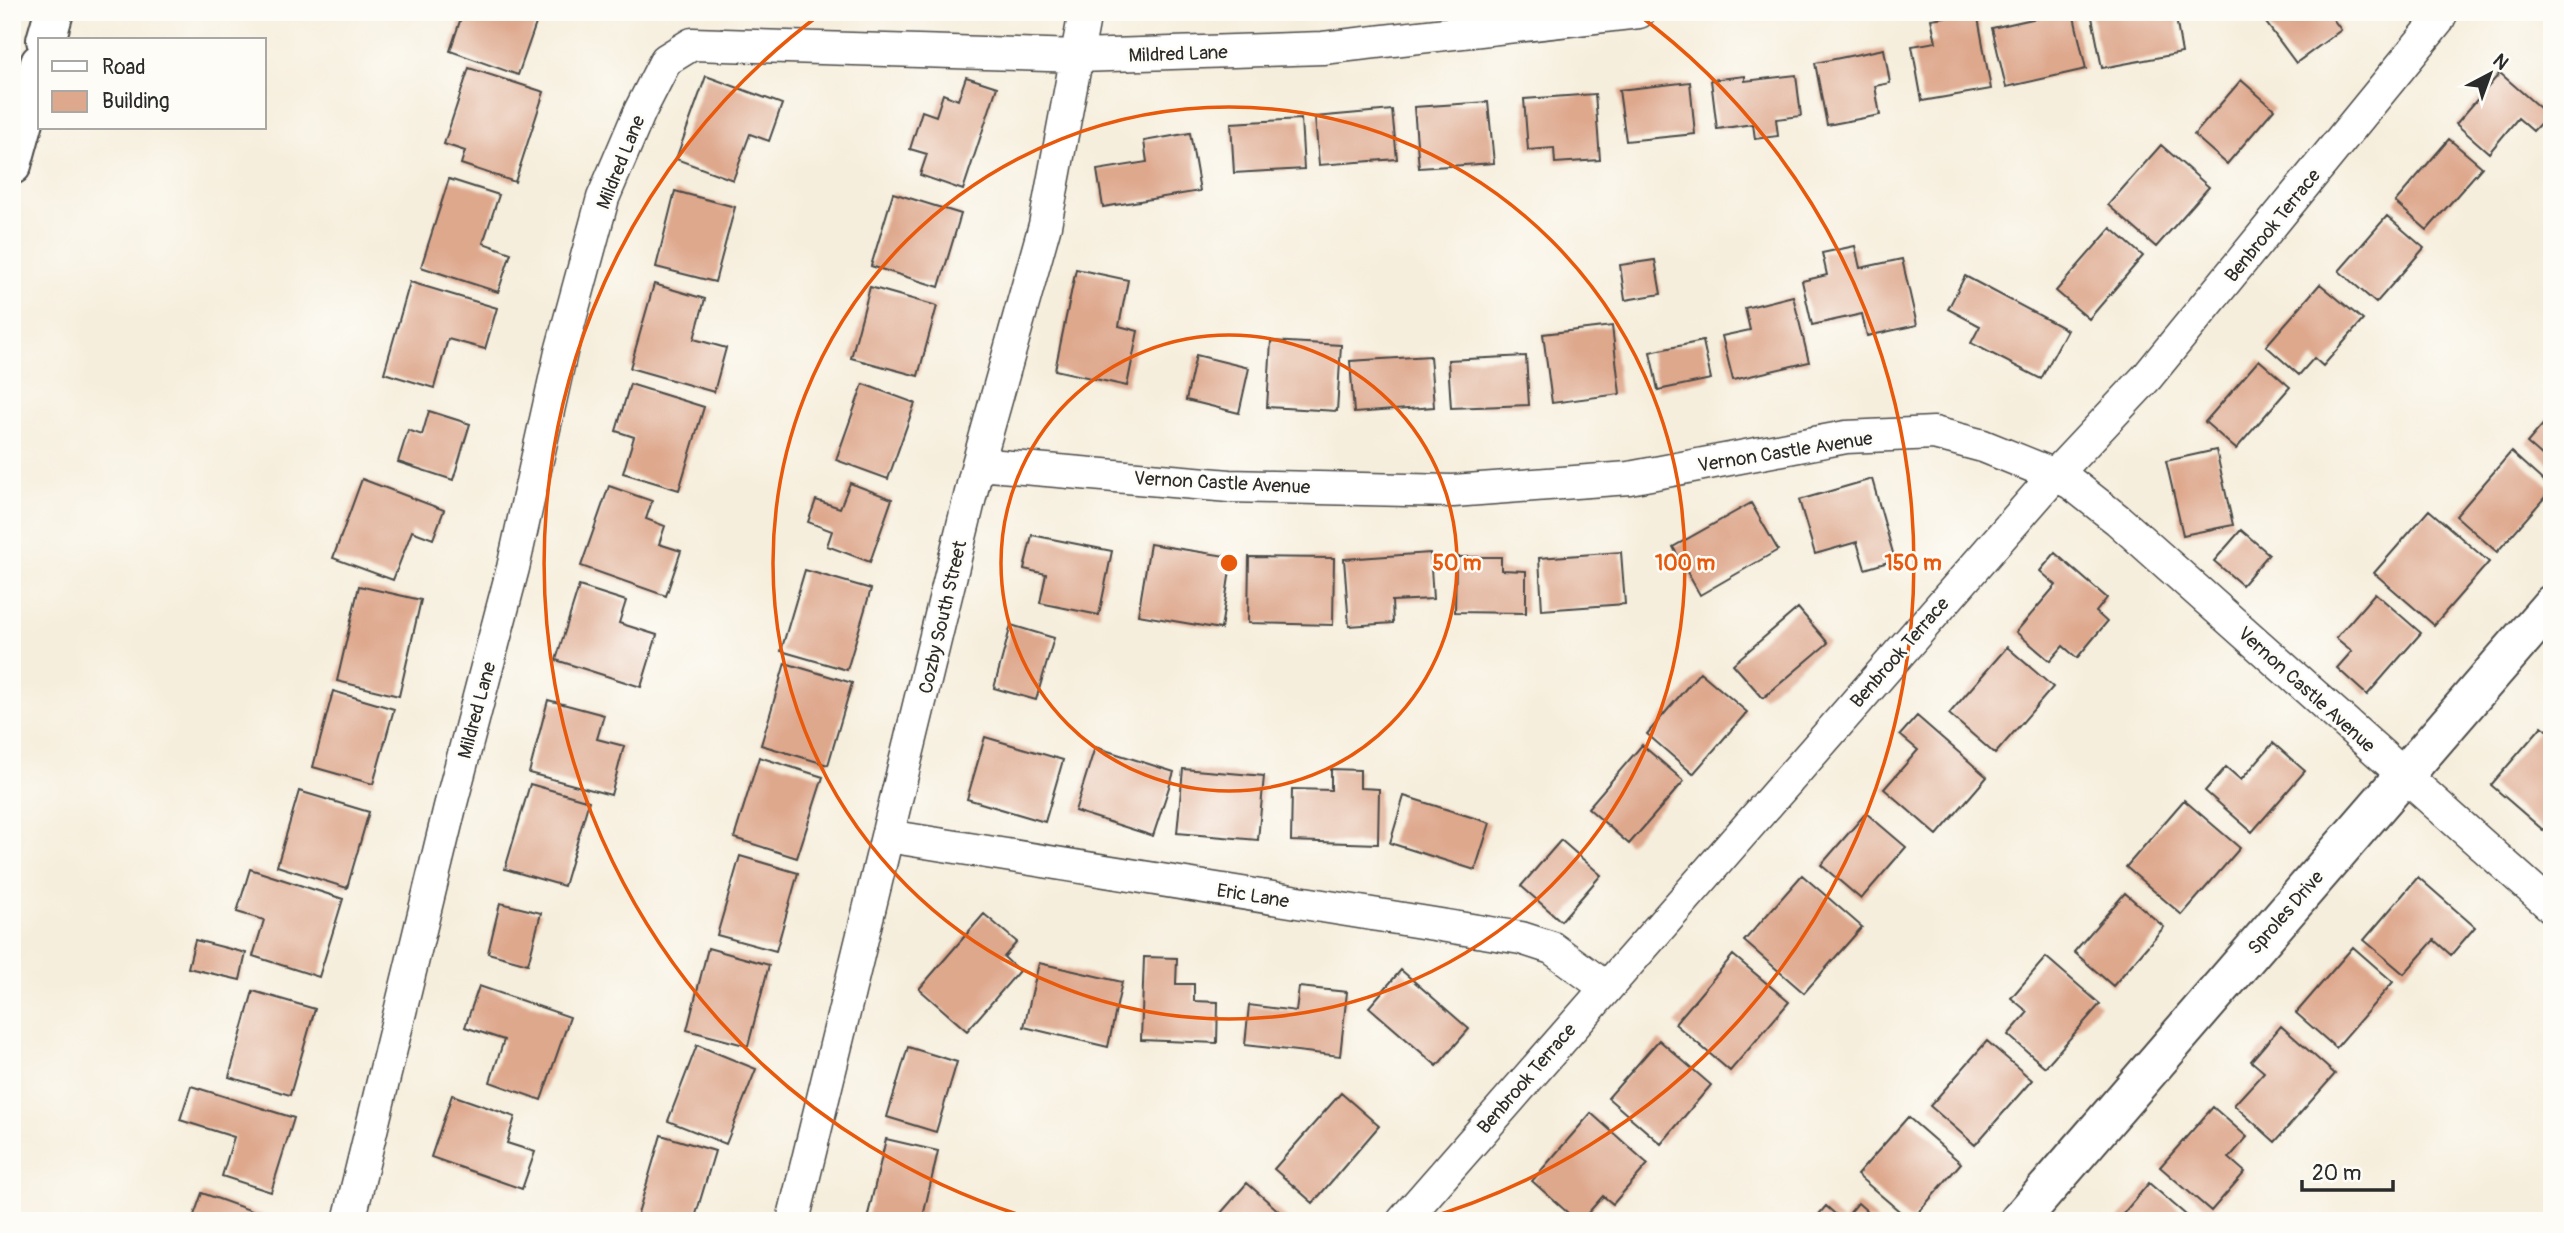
<svg xmlns="http://www.w3.org/2000/svg" width="2564" height="1233" font-family="Pangolin,sans-serif">
<style>
.building{fill:#dea88d}
.lines{fill:none;stroke-linecap:round;stroke-linejoin:round}
.street-casing{stroke:#494846;stroke-width:35}
.secondary-casing{stroke:#494846;stroke-width:42}
.street{stroke:#fff;stroke-width:32}
.secondary{stroke:#fff;stroke-width:38}
.ring{fill:none;stroke:#e8590c;stroke-width:3.5}
.labels{text-anchor:middle;stroke-width:5;stroke-linejoin:round;paint-order:stroke}
.street-label{font-size:19px;fill:#2b2b2b;stroke:#fdfcf7}
.centre{fill:#e8590c;stroke:#fdfcf7;stroke-width:3.5}
.ring-label{font-size:21px;text-anchor:middle;font-weight:bold;fill:#e8590c;stroke:#fdfcf7;stroke-width:5;stroke-linejoin:round;paint-order:stroke}
</style>
<rect width="100%" height="100%" fill="#fdfcf7"/>
<filter id="ink" filterUnits="userSpaceOnUse"><feTurbulence type="fractalNoise" baseFrequency=".0143" numOctaves="2"/><feDisplacementMap in="SourceGraphic" scale="14" xChannelSelector="R" yChannelSelector="G"/><feConvolveMatrix kernelMatrix="1 2 1 2 8 2 1 2 1" color-interpolation-filters="sRGB"/></filter>
<filter id="wash" filterUnits="userSpaceOnUse"><feTurbulence type="fractalNoise" baseFrequency=".00686" numOctaves="4" result="noise"/><feDisplacementMap in="SourceGraphic" scale="28" xChannelSelector="R" yChannelSelector="G"/><feGaussianBlur stdDeviation="1.57" result="paint"/><feColorMatrix in="noise" values="0 0 0 0 0 0 0 0 0 0 0 0 0 0 0 0 0 1.4 0 .05"/><feComposite in="paint" operator="in"/></filter>
<g filter="url(#wash)">
<rect width="100%" height="100%" fill="#f6eedc"/>
<g id="blocks">
<path class="building" d="M 463,12 L 540,12 L 518,75 L 450,51 Z
M 1977,12 L 1991,89 L 1922,101 L 1912,46 L 1936,42 L 1931,19 Z
M 2064,12 L 2073,12 L 2086,69 L 2006,87 L 1992,28 Z
M 2091,12 L 2175,12 L 2182,53 L 2102,68 Z
M 2258,12 L 2328,12 L 2341,30 L 2296,63 Z
M 1884,49 L 1890,83 L 1875,86 L 1880,115 L 1827,125 L 1815,63 Z
M 469,68 L 544,92 L 515,182 L 461,164 L 465,151 L 444,144 Z
M 2500,73 L 2548,115 L 2533,131 L 2518,118 L 2489,153 L 2456,124 Z
M 1796,75 L 1801,116 L 1776,119 L 1778,136 L 1755,139 L 1753,124 L 1717,129 L 1711,80 L 1745,76 L 1745,81 Z
M 706,76 L 782,104 L 769,141 L 750,134 L 733,180 L 676,159 Z
M 966,77 L 997,87 L 963,190 L 920,175 L 927,154 L 910,149 L 922,111 L 936,116 L 943,94 L 958,100 Z
M 2241,80 L 2274,109 L 2227,164 L 2194,135 Z
M 1690,82 L 1695,134 L 1626,141 L 1619,90 Z
M 1595,94 L 1600,160 L 1555,163 L 1554,148 L 1528,150 L 1524,99 Z
M 1488,102 L 1494,163 L 1419,168 L 1414,107 Z
M 1392,110 L 1397,159 L 1319,165 L 1315,117 Z
M 1301,119 L 1304,169 L 1234,173 L 1231,123 Z
M 1190,133 L 1200,191 L 1103,207 L 1097,170 L 1147,162 L 1144,141 Z
M 2449,139 L 2482,167 L 2427,230 L 2395,202 Z
M 2161,145 L 2209,187 L 2156,247 L 2108,205 Z
M 449,179 L 499,195 L 483,243 L 511,253 L 498,292 L 421,267 Z
M 675,191 L 735,207 L 715,282 L 656,267 Z
M 893,193 L 961,214 L 939,287 L 871,266 Z
M 2387,216 L 2424,248 L 2376,303 L 2339,271 Z
M 2111,228 L 2143,256 L 2089,319 L 2056,291 Z
M 1855,246 L 1860,268 L 1902,259 L 1917,325 L 1867,336 L 1862,314 L 1812,325 L 1802,281 L 1827,275 L 1822,253 Z
M 1655,260 L 1661,294 L 1625,300 L 1620,265 Z
M 1076,269 L 1128,280 L 1119,326 L 1138,331 L 1127,386 L 1055,370 Z
M 1965,276 L 2067,330 L 2041,379 L 1971,343 L 1980,326 L 1948,309 Z
M 410,282 L 497,308 L 485,349 L 448,339 L 434,388 L 384,373 Z
M 654,284 L 705,299 L 694,339 L 726,348 L 714,392 L 630,368 Z
M 2320,284 L 2363,320 L 2323,366 L 2314,358 L 2299,375 L 2266,346 Z
M 870,287 L 937,306 L 918,376 L 851,358 Z
M 1793,296 L 1809,362 L 1733,380 L 1722,336 L 1750,330 L 1745,308 Z
M 1612,326 L 1620,394 L 1552,403 L 1543,334 Z
M 1271,341 L 1341,345 L 1337,411 L 1267,407 Z
M 1703,341 L 1711,379 L 1658,390 L 1650,352 Z
M 1196,355 L 1249,368 L 1239,413 L 1186,400 Z
M 1430,356 L 1434,407 L 1354,413 L 1350,361 Z
M 1526,356 L 1529,405 L 1451,408 L 1448,360 Z
M 2259,360 L 2290,387 L 2236,449 L 2205,422 Z
M 630,384 L 704,407 L 679,490 L 623,473 L 634,437 L 616,431 Z
M 863,384 L 915,403 L 888,479 L 836,460 Z
M 429,411 L 470,424 L 453,480 L 398,462 L 408,430 L 422,435 Z
M 2552,414 L 2552,465 L 2527,443 Z
M 2216,450 L 2233,525 L 2183,535 L 2166,461 Z
M 2511,452 L 2552,489 L 2497,552 L 2456,516 Z
M 362,479 L 444,510 L 433,539 L 412,531 L 393,580 L 333,558 Z
M 1872,479 L 1895,560 L 1865,569 L 1857,542 L 1815,554 L 1799,500 Z
M 850,483 L 892,499 L 870,562 L 827,546 L 832,531 L 808,522 L 816,500 L 840,508 Z
M 609,486 L 652,501 L 646,519 L 665,526 L 659,544 L 681,551 L 666,596 L 581,566 Z
M 1751,503 L 1778,550 L 1700,595 L 1673,547 Z
M 2429,510 L 2489,562 L 2434,625 L 2374,573 Z
M 2241,530 L 2269,554 L 2242,585 L 2214,561 Z
M 1032,535 L 1112,551 L 1099,615 L 1040,603 L 1046,574 L 1024,569 Z
M 1150,544 L 1232,557 L 1221,629 L 1138,615 Z
M 1621,552 L 1625,604 L 1542,610 L 1539,558 Z
M 1430,553 L 1433,599 L 1392,601 L 1393,623 L 1349,626 L 1344,559 Z
M 2055,553 L 2107,598 L 2096,612 L 2107,622 L 2077,658 L 2063,646 L 2050,661 L 2016,632 L 2056,585 L 2040,571 Z
M 1249,557 L 1334,558 L 1333,625 L 1248,623 Z
M 1456,557 L 1501,557 L 1501,570 L 1526,571 L 1526,613 L 1455,612 Z
M 805,570 L 871,589 L 847,670 L 781,651 Z
M 359,586 L 421,600 L 399,696 L 337,681 Z
M 579,586 L 626,601 L 619,623 L 657,635 L 641,687 L 556,660 Z
M 2375,593 L 2421,633 L 2367,695 L 2337,668 L 2352,651 L 2336,638 Z
M 1798,608 L 1828,643 L 1763,698 L 1733,664 Z
M 1011,625 L 1054,638 L 1036,700 L 994,688 Z
M 2007,647 L 2053,687 L 1995,754 L 1949,714 Z
M 785,663 L 852,683 L 828,765 L 761,745 Z
M 1700,672 L 1747,712 L 1693,774 L 1647,734 Z
M 333,691 L 394,709 L 373,784 L 313,767 Z
M 548,700 L 604,715 L 597,739 L 624,746 L 611,795 L 529,773 Z
M 1917,716 L 1987,777 L 1937,835 L 1884,789 L 1918,750 L 1900,735 Z
M 2542,726 L 2552,734 L 2552,820 L 2543,830 L 2491,785 Z
M 985,737 L 1063,760 L 1045,822 L 967,799 Z
M 2273,743 L 2305,771 L 2252,832 L 2205,791 L 2226,767 L 2241,780 Z
M 1642,745 L 1684,781 L 1629,844 L 1588,808 Z
M 1095,747 L 1174,772 L 1153,836 L 1075,811 Z
M 759,757 L 823,777 L 797,858 L 734,838 Z
M 1183,769 L 1264,776 L 1258,840 L 1177,833 Z
M 1331,769 L 1360,770 L 1360,788 L 1379,789 L 1378,844 L 1291,841 L 1292,789 L 1331,790 Z
M 530,784 L 589,801 L 564,886 L 505,869 Z
M 299,791 L 369,812 L 347,888 L 277,866 Z
M 1404,796 L 1490,823 L 1475,870 L 1390,843 Z
M 2184,800 L 2240,848 L 2182,915 L 2126,867 Z
M 1866,813 L 1906,847 L 1861,899 L 1821,865 Z
M 1561,840 L 1601,875 L 1561,921 L 1521,886 Z
M 740,856 L 798,873 L 776,951 L 717,935 Z
M 250,869 L 343,899 L 319,977 L 253,956 L 264,920 L 237,912 Z
M 1802,875 L 1862,927 L 1804,993 L 1744,941 Z
M 2418,877 L 2475,927 L 2451,955 L 2434,940 L 2404,974 L 2364,940 Z
M 2125,893 L 2164,927 L 2113,986 L 2074,952 Z
M 500,903 L 541,913 L 528,964 L 488,953 Z
M 984,914 L 1017,942 L 1004,957 L 1019,971 L 967,1031 L 919,989 Z
M 195,940 L 246,953 L 240,980 L 188,968 Z
M 2353,947 L 2393,982 L 2336,1048 L 2296,1013 Z
M 708,948 L 769,965 L 748,1046 L 687,1030 Z
M 1733,955 L 1789,1002 L 1730,1071 L 1675,1024 Z
M 1144,957 L 1177,958 L 1176,984 L 1194,984 L 1194,1001 L 1218,1002 L 1217,1043 L 1141,1040 Z
M 2046,957 L 2100,1004 L 2045,1067 L 2008,1035 L 2028,1012 L 2011,998 Z
M 1039,963 L 1122,982 L 1108,1047 L 1024,1027 Z
M 1401,970 L 1469,1029 L 1437,1066 L 1369,1007 Z
M 479,986 L 570,1017 L 541,1100 L 490,1082 L 504,1040 L 465,1027 Z
M 1299,987 L 1347,992 L 1340,1056 L 1245,1045 L 1249,1005 L 1296,1011 Z
M 253,991 L 315,1009 L 290,1095 L 229,1077 Z
M 2281,1026 L 2335,1074 L 2275,1142 L 2234,1105 L 2264,1072 L 2251,1061 Z
M 1659,1040 L 1711,1085 L 1661,1144 L 1608,1098 Z
M 1987,1041 L 2032,1080 L 1975,1145 L 1930,1106 Z
M 697,1045 L 756,1069 L 726,1144 L 668,1121 Z
M 908,1047 L 957,1062 L 936,1132 L 887,1117 Z
M 191,1086 L 294,1118 L 271,1192 L 222,1176 L 234,1137 L 180,1120 Z
M 1341,1093 L 1379,1126 L 1313,1203 L 1274,1169 Z
M 452,1095 L 515,1117 L 507,1143 L 535,1152 L 522,1189 L 431,1157 Z
M 2213,1107 L 2247,1137 L 2229,1158 L 2245,1172 L 2211,1211 L 2160,1167 Z
M 1591,1113 L 1648,1164 L 1613,1204 L 1603,1196 L 1581,1221 L 1577,1221 L 1532,1181 Z
M 1908,1117 L 1961,1163 L 1911,1221 L 1857,1175 Z
M 661,1135 L 715,1151 L 694,1221 L 636,1220 Z
M 886,1139 L 938,1151 L 922,1221 L 867,1219 Z
M 1247,1183 L 1290,1221 L 1214,1221 Z
M 2149,1183 L 2193,1221 L 2117,1221 Z
M 202,1193 L 269,1217 L 268,1221 L 192,1221 Z
M 1858,1203 L 1878,1221 L 1813,1221 L 1826,1206 L 1843,1221 Z"/>
</g>
</g>
<g filter="url(#ink)">
<use href="#blocks" fill-opacity="0" stroke="#494846" stroke-width="2"/>
<g class="lines">
<defs>
<path id="street" d="M 978,464 L 1229,486 L 1453,491 L 1629,478 L 1846,437 L 1934,433 L 1983,446 L 2055,475 L 2071,483 L 2118,520 L 2552,907
M 888,836 L 1521,938 L 1552,948 L 1605,987
M 349,1221 L 450,807 L 513,568 L 561,352 L 603,198 L 640,111 L 666,60 L 692,44 L 1079,56 L 1323,48 L 1639,12
M 793,1221 L 978,464 L 1045,225 L 1085,12
M 1403,1221 L 2055,475 L 2148,376 L 2437,22 L 2442,12"/>
<path id="secondary" d="M 46,40 L 54,12
M 12,165 L 40,63
M 2019,1221 L 2552,604"/>
</defs>
<use href="#street" class="street-casing"/>
<use href="#secondary" class="secondary-casing"/>
<use href="#street" class="street"/>
<use href="#secondary" class="secondary"/>
</g>
</g>
<g class="ring">
<circle cx="1229" cy="563" r="228"/>
<circle cx="1229" cy="563" r="456"/>
<path d="M1040 1221A684 684 0 0 1 822 13M1636 13A684 684 0 0 1 1418 1221"/>
</g>
<g class="labels">
<g class="street-label">
<text transform="translate(1178 53) rotate(-2)" y="7">Mildred Lane</text>
<text transform="translate(620 162) rotate(-68)" y="7">Mildred Lane</text>
<text transform="translate(2272 225) rotate(-51)" y="7">Benbrook Terrace</text>
<text transform="translate(1785 451) rotate(-9)" y="7">Vernon Castle Avenue</text>
<text transform="translate(1222 482) rotate(3)" y="7">Vernon Castle Avenue</text>
<text transform="translate(942 617) rotate(-77)" y="7">Cozby South Street</text>
<text transform="translate(1899 652) rotate(-49)" y="7">Benbrook Terrace</text>
<text transform="translate(2307 689) rotate(42)" y="7">Vernon Castle Avenue</text>
<text transform="translate(476 710) rotate(-75)" y="7">Mildred Lane</text>
<text transform="translate(1253 895) rotate(9)" y="7">Eric Lane</text>
<text transform="translate(2285 912) rotate(-49)" y="7">Sproles Drive</text>
<text transform="translate(1526 1078) rotate(-49)" y="7">Benbrook Terrace</text>
</g>
</g>
<circle cx="1229" cy="563" r="10" class="centre"/>
<g class="ring-label">
<text x="1457" y="570">50 m</text>
<text x="1685" y="570">100 m</text>
<text x="1913" y="570">150 m</text>
</g>
<rect width="2564" height="1233" fill="none" stroke="#fdfcf7" stroke-width="42"/>
<rect x="38" y="38" width="228" height="91" fill="#fdfcf7" stroke="#a9a8a5" stroke-width="2"/>
<rect x="52" y="61" width="35" height="10" fill="#ffffff" stroke="#a9a8a5" stroke-width="2"/>
<text x="102" y="74" font-size="21" fill="#2b2b2b">Road</text>
<rect x="52" y="91" width="35" height="21" fill="#dea88d" stroke="#a9a8a5" stroke-width="2"/>
<text x="102" y="108" font-size="21" fill="#2b2b2b">Building</text>
<g transform="translate(2490 74) rotate(41)" stroke="#fdfcf7" stroke-width="5" paint-order="stroke">
<path d="M0-5L12 26L0 18L-12 26Z" fill="#2b2b2b"/>
<text y="-10" font-size="19" font-weight="bold" text-anchor="middle" fill="#2b2b2b">N</text>
</g>
<path d="M2302 1180v10h91v-10" fill="none" stroke="#2b2b2b" stroke-width="3.5"/>
<text x="2312" y="1180" font-size="21" fill="#2b2b2b" stroke="#fdfcf7" stroke-width="5" paint-order="stroke">20 m</text>
</svg>
